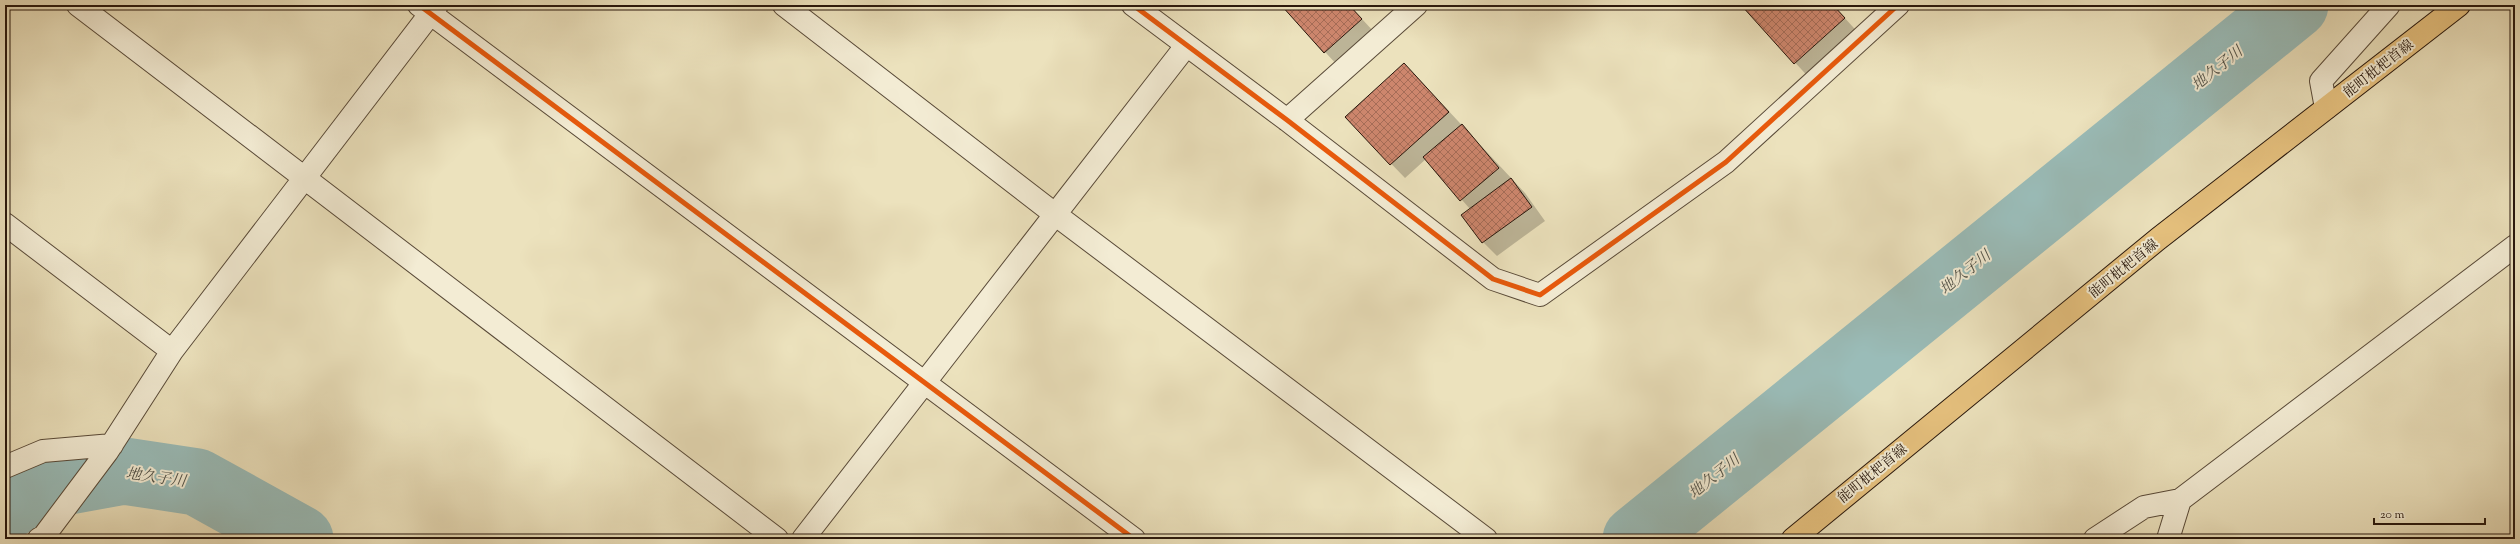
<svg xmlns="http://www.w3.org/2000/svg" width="2520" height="544" font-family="'Sorts Mill Goudy','Noto Serif JP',serif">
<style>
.shadow{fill:#0003}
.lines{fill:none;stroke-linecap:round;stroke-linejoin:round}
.river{stroke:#9abcb8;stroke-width:67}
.building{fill:url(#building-cross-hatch);stroke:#28170c}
.minor-casing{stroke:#594a38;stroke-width:24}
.major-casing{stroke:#28170c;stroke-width:24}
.minor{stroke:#f3ecd4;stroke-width:22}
.major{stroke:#e6c17e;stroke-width:22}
.cycleway-casing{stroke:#f3ecd4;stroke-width:8}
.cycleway{stroke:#e8590c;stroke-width:5}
.labels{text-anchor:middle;stroke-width:4;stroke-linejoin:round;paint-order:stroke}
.street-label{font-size:14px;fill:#28170c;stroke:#f3ecd4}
.water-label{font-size:15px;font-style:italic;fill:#505148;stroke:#f3ecd4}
</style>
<defs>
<pattern id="building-cross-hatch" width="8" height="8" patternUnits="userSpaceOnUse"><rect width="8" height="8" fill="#cd866d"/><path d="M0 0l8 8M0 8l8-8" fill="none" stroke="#a66d58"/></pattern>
</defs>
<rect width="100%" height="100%" fill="#ece2bd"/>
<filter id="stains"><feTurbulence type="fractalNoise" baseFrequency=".005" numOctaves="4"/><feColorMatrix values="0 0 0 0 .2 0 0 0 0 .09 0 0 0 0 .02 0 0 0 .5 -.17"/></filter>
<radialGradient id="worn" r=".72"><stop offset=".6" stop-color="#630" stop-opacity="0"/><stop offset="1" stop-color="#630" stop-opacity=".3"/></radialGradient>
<path class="shadow" d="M 1282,5 L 1349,5 L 1375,33 L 1338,66 Z
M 1742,5 L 1833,5 L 1862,37 L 1813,82 Z
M 1418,78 L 1525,193 L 1545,221 L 1497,256 L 1483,242 L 1463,215 L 1470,209 L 1426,159 L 1405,178 L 1346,117 Z"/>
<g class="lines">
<path class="river" d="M 5,507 L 47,485 L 124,471 L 197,482 L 300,539
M 1636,539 L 2295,5"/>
</g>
<path class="building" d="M 1281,5 L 1349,5 L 1362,19 L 1324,53 Z
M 1741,5 L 1833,5 L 1845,18 L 1794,64 Z
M 1404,63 L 1449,112 L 1390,165 L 1345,117 Z
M 1462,124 L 1499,168 L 1460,201 L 1423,157 Z
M 1511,178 L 1532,207 L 1482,243 L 1461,215 Z"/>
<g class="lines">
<defs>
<path id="minor" d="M 78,5 L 777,539
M 419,5 L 1134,539
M 784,5 L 1056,215 L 1486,539
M 1133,5 L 1287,120 L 1493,279 L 1540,295 L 1726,162 L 1898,5
M 2326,108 L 2321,81 L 2389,5
M 1287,120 L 1416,5
M 5,224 L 172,351
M 5,467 L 43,451 L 112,445
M 39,539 L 44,536 L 107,452 L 172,351 L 437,5
M 803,539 L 1186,46
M 2095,539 L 2144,507 L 2180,500
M 2168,539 L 2180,500 L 2515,246"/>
<path id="major" d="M 1793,539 L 2158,239 L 2459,5"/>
</defs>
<use href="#minor" class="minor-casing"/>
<use href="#major" class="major-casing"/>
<use href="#minor" class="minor"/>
<use href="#major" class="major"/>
<defs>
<path id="cycleway" d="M 419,5 L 1134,539
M 1133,5 L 1287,120 L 1493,279 L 1540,295 L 1726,162 L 1898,5"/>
</defs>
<use href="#cycleway" class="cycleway-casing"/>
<use href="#cycleway" class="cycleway"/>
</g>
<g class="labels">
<g class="street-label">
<text transform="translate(2378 68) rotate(-38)" y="5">能町枇杷首線</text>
<text transform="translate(2123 268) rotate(-39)" y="5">能町枇杷首線</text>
<text transform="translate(1872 473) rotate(-39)" y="5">能町枇杷首線</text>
</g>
<g class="water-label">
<text transform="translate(2217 68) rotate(-39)" y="5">地久子川</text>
<text transform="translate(1965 272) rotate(-39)" y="5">地久子川</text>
<text transform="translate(1714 476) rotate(-39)" y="5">地久子川</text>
<text transform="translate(156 477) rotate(8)" y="5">地久子川</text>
</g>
</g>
<rect width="2520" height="544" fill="none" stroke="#ece2bd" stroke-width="20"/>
<rect x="6" y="6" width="2508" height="532" fill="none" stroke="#28170c" stroke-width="2"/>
<rect x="10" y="10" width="2500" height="524" fill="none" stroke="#28170c"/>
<path d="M2374 518v6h111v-6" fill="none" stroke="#28170c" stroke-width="2"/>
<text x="2380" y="518" font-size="12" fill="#28170c" stroke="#f3ecd4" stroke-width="3" paint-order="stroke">20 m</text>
<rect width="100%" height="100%" filter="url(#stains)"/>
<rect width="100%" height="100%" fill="url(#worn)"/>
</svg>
